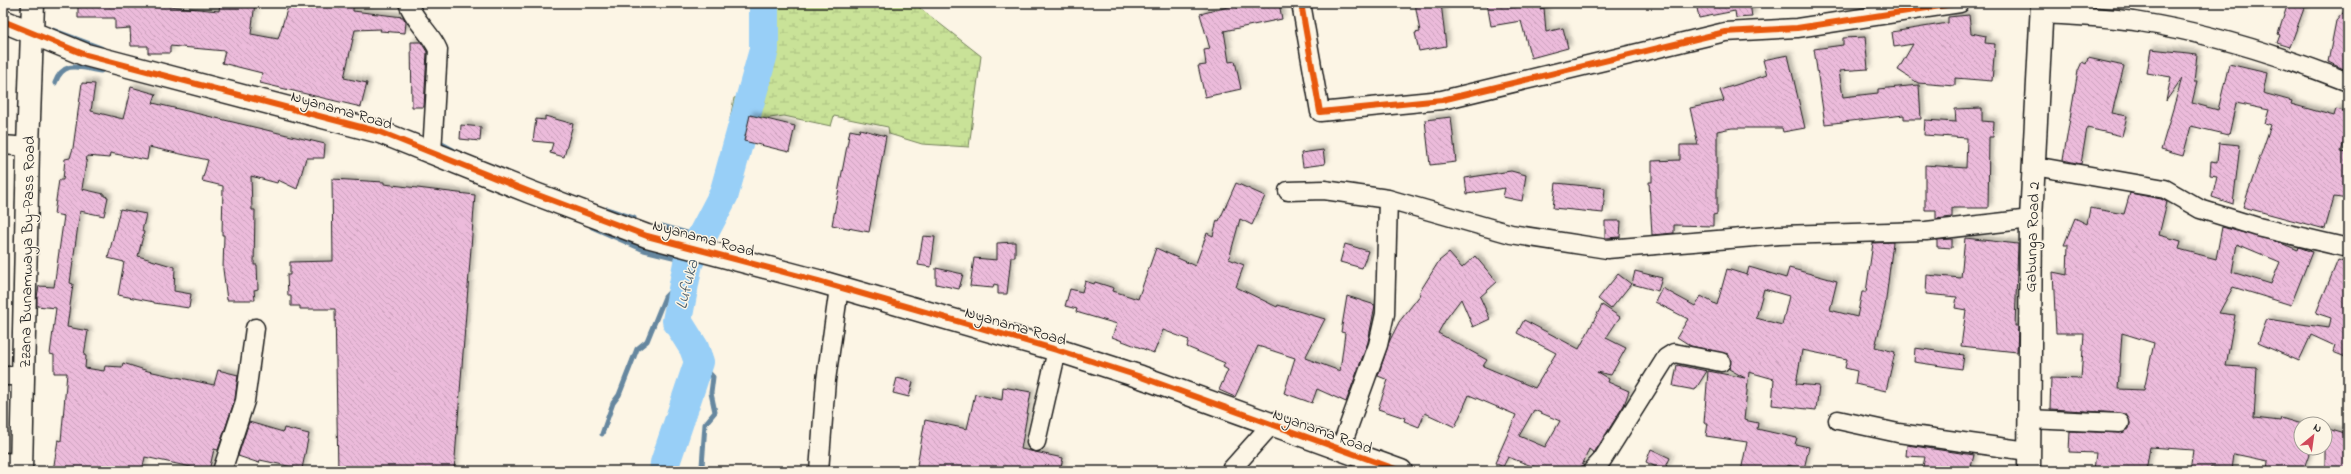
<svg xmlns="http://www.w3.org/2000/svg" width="2351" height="474" font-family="'Indie Flower',sans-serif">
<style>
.wetland{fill:url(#wetland-marsh);stroke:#727f5a}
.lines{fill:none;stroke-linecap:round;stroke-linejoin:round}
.stream{stroke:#66879f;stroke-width:5}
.river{stroke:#98cff7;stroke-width:30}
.building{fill:url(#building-back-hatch);stroke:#1c1c1c;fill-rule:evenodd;filter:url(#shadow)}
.street-casing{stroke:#1c1c1c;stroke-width:21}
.secondary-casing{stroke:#1c1c1c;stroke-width:25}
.street{stroke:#fcf5e5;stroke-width:18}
.secondary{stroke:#fcf5e5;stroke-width:22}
.cycleway-casing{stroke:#fcf5e5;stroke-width:8}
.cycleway{stroke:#e8590c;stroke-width:6}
.labels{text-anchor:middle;stroke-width:3;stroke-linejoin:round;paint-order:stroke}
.street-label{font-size:16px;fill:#1c1c1c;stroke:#fcf5e5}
.water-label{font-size:17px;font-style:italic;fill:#475b69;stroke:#fcf5e5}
</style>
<defs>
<pattern id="wetland-marsh" width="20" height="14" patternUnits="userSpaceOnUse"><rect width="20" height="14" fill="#c9e298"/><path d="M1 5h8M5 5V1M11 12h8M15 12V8" fill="none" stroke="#acc182"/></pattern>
<pattern id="building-back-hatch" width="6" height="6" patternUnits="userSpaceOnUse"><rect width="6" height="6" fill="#ecbbdb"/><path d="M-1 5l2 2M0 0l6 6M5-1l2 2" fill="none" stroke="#caa0bb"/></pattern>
<filter id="shadow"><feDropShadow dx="3.5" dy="-3.5" stdDeviation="2" flood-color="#0004"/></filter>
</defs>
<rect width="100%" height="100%" fill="#fcf5e5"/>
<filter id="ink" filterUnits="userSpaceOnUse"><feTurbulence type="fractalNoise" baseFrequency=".025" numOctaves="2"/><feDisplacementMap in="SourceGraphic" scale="8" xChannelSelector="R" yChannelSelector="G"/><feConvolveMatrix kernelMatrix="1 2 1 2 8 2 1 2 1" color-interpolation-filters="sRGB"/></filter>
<g filter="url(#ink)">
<path class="wetland" d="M 770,3 L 912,3 L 916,5 L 981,56 L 969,147 L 922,144 L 889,134 L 888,127 L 834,116 L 831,126 L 784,116 L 734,123 L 730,119 L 734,98 L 742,96 L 755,61 Z"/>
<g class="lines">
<path class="stream" d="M 50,29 L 101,48
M 55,83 C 64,59 80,68 101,71
M 440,143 L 453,150
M 607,209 L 634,218
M 662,226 L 701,237
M 592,227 L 644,250 L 677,258 L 688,263
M 699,362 L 713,377 L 711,393 L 715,412 L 705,424 L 702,466 L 704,471
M 602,434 L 613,403 L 619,395 L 637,349 L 647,341 L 665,297 L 687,274"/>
<path class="river" d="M 664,471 L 665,463 L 699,362 L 694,348 L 677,321 L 688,263 L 724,194 L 764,50 L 764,3"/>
</g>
<path class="building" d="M 78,3 L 168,3 L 168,6 L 219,11 L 220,3 L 255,3 L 251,34 L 278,39 L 289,3 L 353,3 L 353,11 L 403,17 L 406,22 L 405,33 L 380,31 L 381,29 L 355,30 L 344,78 L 367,83 L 361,107 L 260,83 L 262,73 L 222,63 L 225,51 L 170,46 L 170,53 L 148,53 L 148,46 L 131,46 L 130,28 L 115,29 L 115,18 L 78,18 Z
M 1262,3 L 1279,3 L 1282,19 L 1224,31 L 1229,62 L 1235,61 L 1241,89 L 1205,97 L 1198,66 L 1206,65 L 1204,50 L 1210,49 L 1200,14 L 1236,5 L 1237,8 Z
M 1415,3 L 1441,3 L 1446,46 L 1419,51 L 1415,33 L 1420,32 Z
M 1487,3 L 1509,3 L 1510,8 L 1539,3 L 1540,9 L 1544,8 L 1546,32 L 1563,28 L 1568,48 L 1531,58 L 1521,21 L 1491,26 Z
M 1696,3 L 1750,3 L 1752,17 L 1736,18 L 1735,11 L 1699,18 Z
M 2288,3 L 2306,3 L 2290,47 L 2277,43 L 2280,35 L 2278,34 Z
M 2348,7 L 2348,71 L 2328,62 L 2336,21 Z
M 1969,15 L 1971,33 L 1986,36 L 1985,43 L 1995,44 L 1992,81 L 1955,78 L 1955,86 L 1918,83 L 1898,70 L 1913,44 L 1894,47 L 1892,32 L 1948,23 L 1948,17 Z
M 1865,37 L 1868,69 L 1839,71 L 1843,97 L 1878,93 L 1878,89 L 1919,85 L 1921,119 L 1904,119 L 1904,115 L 1825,124 L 1814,49 L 1843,45 L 1843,38 Z
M 411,42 L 421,42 L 427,52 L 424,107 L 412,107 Z
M 2151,49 L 2197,54 L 2194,82 L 2197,82 L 2192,103 L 2218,110 L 2229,64 L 2267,73 L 2263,93 L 2292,101 L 2291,104 L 2334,116 L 2336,109 L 2348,112 L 2348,127 L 2341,152 L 2348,153 L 2348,199 L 2334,197 L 2325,229 L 2243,207 L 2271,125 L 2265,123 L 2269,110 L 2236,103 L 2229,135 L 2191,126 L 2183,156 L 2161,150 L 2182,78 L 2166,101 L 2171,77 L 2147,73 Z
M 1788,55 L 1805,128 L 1783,132 L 1782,128 L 1732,128 L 1717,131 L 1717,214 L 1713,215 L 1713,226 L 1674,225 L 1674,233 L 1652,235 L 1649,182 L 1652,182 L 1652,161 L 1680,160 L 1680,145 L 1698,145 L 1690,108 L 1724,101 L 1720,90 L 1767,75 L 1763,60 Z
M 2088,58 L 2124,66 L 2112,113 L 2127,116 L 2122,136 L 2087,128 L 2081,164 L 2063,160 L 2078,71 L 2082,62 L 2086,64 Z
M 82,83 L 95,84 L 91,111 L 123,119 L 131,87 L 156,94 L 153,103 L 325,144 L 324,158 L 306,158 L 297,189 L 278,180 L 277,183 L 251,176 L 252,210 L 255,210 L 254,265 L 257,265 L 258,289 L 254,290 L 255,300 L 227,300 L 223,269 L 224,235 L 222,235 L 223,186 L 202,181 L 208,160 L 149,147 L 147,160 L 110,153 L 109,158 L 87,156 L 82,189 L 104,194 L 104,196 L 108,197 L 104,216 L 80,211 L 70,283 L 73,284 L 67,327 L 88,331 L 84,355 L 86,356 L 85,368 L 104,371 L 105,366 L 122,367 L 123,363 L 148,371 L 214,385 L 218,370 L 238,375 L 235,399 L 218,450 L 214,449 L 209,471 L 145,457 L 142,471 L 106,471 L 85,468 L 85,471 L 53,471 L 58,440 L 61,441 L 67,373 L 54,373 L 54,355 L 50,354 L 56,308 L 37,306 L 37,297 L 39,286 L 54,287 L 64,216 L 54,214 L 59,180 L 63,180 L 65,159 L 70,158 L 73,148 Z
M 1982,108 L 1982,121 L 1994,122 L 1993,137 L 1989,137 L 1988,208 L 1952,208 L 1952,217 L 1936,219 L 1936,210 L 1925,210 L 1925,165 L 1966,168 L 1967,138 L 1924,135 L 1925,120 L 1956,122 L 1955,109 Z
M 750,115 L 795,126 L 789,152 L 744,141 Z
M 545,116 L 573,124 L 564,157 L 550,153 L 553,143 L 533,141 L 536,119 L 545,120 Z
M 1451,117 L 1456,162 L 1430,165 L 1425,120 Z
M 461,125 L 481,127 L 480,141 L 460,139 Z
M 860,129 L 886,136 L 869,232 L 832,225 L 850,130 L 859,132 Z
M 2219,143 L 2240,145 L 2233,204 L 2212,197 L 2217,176 L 2210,175 L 2211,161 L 2217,162 Z
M 1323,150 L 1325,164 L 1303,167 L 1301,153 Z
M 1511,171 L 1526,175 L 1522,201 L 1503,197 L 1505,188 L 1467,194 L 1465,178 Z
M 332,179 L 384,182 L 384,184 L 475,195 L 454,471 L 338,471 L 335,309 L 300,309 L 300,306 L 291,306 L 291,296 L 288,296 L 287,275 L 290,275 L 290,262 L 333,261 Z
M 1236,183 L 1265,196 L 1252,225 L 1240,219 L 1229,259 L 1244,265 L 1236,287 L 1277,307 L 1278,305 L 1325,319 L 1305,358 L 1340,371 L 1345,333 L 1341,332 L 1347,296 L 1375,305 L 1368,342 L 1346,402 L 1317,389 L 1312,403 L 1284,393 L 1295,358 L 1258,346 L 1235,397 L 1219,390 L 1228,370 L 1223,367 L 1225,363 L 1187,347 L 1189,340 L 1163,330 L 1154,353 L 1112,337 L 1117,324 L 1076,312 L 1077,309 L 1065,306 L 1070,289 L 1082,292 L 1085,281 L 1094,284 L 1095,282 L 1114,288 L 1113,291 L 1138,299 L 1156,248 L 1195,266 L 1207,233 L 1213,236 L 1217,220 L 1219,221 Z
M 1556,183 L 1605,188 L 1603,213 L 1553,208 Z
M 2130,193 L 2161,199 L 2167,202 L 2159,235 L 2181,241 L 2179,249 L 2216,259 L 2222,227 L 2278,242 L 2298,250 L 2299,247 L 2312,252 L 2291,305 L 2233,287 L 2219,313 L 2235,315 L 2226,366 L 2257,368 L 2254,418 L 2280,421 L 2281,418 L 2301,424 L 2301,448 L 2311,448 L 2303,471 L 2267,471 L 2268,461 L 2234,454 L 2232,470 L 2211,467 L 2210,471 L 2190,471 L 2193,450 L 2150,447 L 2146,471 L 2103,471 L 2094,470 L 2096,453 L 2069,452 L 2070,431 L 2120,433 L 2129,429 L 2130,423 L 2126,414 L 2120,413 L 2050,409 L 2051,378 L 2081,379 L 2084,333 L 2056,333 L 2053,272 L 2067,275 L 2068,245 L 2064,245 L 2075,218 L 2087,224 L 2090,208 L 2124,214 ZM 2237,244 L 2280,262 L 2271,284 L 2232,272 ZM 2122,333 L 2154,343 L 2144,390 L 2118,389 Z
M 120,209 L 146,214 L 142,231 L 144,232 L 138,256 L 175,267 L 174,291 L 191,294 L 189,308 L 154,303 L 154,302 L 118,295 L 124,262 L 108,258 Z
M 1605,221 L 1621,221 L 1620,237 L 1605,238 Z
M 923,236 L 935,237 L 931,267 L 918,265 Z
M 1965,238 L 2018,244 L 2015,326 L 2018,326 L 2017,352 L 1961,346 L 1966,310 L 1955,308 L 1957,297 L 1926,294 L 1927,275 L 1961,278 Z
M 1952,239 L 1952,248 L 1937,247 L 1937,240 Z
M 1015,242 L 1015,257 L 1011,257 L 1007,294 L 998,294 L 998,285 L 994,284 L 993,288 L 970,286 L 974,258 L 997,260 L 997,243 Z
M 1893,242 L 1885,307 L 1875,347 L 1895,352 L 1886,391 L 1855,384 L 1857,371 L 1845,368 L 1847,359 L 1802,350 L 1796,384 L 1819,386 L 1816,410 L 1772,405 L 1774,379 L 1749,372 L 1744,420 L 1758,423 L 1757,429 L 1797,438 L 1795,444 L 1809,447 L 1804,469 L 1787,465 L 1785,471 L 1741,471 L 1747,442 L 1706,436 L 1708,423 L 1704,423 L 1708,371 L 1745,378 L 1729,369 L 1731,359 L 1728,354 L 1691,346 L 1677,337 L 1688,319 L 1655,302 L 1662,288 L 1695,306 L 1701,296 L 1717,305 L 1727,269 L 1747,275 L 1749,267 L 1786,278 L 1789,268 L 1837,281 L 1830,310 L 1857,317 L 1862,292 L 1866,292 L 1873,243 ZM 1764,289 L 1789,296 L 1782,325 L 1756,318 Z
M 1345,244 L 1368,251 L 1362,268 L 1340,262 Z
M 1449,253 L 1462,268 L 1475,256 L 1497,282 L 1480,297 L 1490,319 L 1473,327 L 1461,299 L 1446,319 L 1438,333 L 1487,360 L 1483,366 L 1535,388 L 1556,353 L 1517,333 L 1524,320 L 1579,349 L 1602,305 L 1620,317 L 1606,338 L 1626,348 L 1611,375 L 1597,372 L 1609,379 L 1608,382 L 1629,391 L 1624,405 L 1594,453 L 1589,449 L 1580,471 L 1545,471 L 1508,457 L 1503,467 L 1495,463 L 1516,415 L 1469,395 L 1455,427 L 1425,413 L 1419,427 L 1404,421 L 1405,418 L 1378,409 L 1388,380 L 1378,376 L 1389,342 L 1399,322 L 1421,294 L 1419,293 L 1439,261 ZM 1534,410 L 1560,421 L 1545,447 L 1519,436 Z
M 2338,260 L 2348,264 L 2348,358 L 2333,352 L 2335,346 L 2311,335 L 2299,361 L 2258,343 L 2267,319 L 2329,328 L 2331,318 L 2316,313 Z
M 936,268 L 963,274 L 959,289 L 936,284 Z
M 1635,271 L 1662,278 L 1658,291 L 1632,284 Z
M 1618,274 L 1631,284 L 1611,309 L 1598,299 Z
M 1915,348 L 1964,355 L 1962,369 L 1914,362 Z
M 1677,365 L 1707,371 L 1695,390 L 1673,386 Z
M 897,378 L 913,382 L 909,397 L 893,393 Z
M 1003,387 L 1031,392 L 1021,449 L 1063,458 L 1060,471 L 916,471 L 925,420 L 967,429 L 975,394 L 1002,400 Z
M 249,422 L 283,432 L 284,428 L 309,434 L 302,469 L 260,460 L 259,463 L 238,456 Z
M 2325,428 L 2348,435 L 2348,471 L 2325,469 Z
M 1907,445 L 1974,455 L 1970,471 L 1922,471 L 1925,457 L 1906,456 Z
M 1651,449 L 1670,458 L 1664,471 L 1646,462 Z"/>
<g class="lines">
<defs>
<path id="street" d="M 408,3 C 414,21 431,33 438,50 L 432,153
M 1301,3 L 1320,112 L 1442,100 L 1725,32 L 1797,28 L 1960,3
M 2042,14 C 2075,16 2108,17 2140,22 C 2210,33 2282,56 2348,82
M 3,145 L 28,147
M 2034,166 L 2165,189 L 2200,209 L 2258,227 L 2348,248
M 1288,191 L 1324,190 L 1388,199 L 1511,234 L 1607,249 L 1779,235 L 1926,231 L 2031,219
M 3,376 L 24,376
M 2028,419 L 2120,423
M 1838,420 L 1898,433 L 2028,451
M 1036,442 L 1057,350
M 1340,450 L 1378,345 L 1385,314 L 1388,199
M 3,462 L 21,463
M 222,471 L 245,401 L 255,328
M 819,471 L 826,380 L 839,288
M 1230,471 L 1271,425
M 1592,471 L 1602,460 L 1666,358 L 1674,353 L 1721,362"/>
<path id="secondary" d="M 3,21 L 86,55 L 380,132 L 530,192 L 647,236 L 818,281 L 1057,350 L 1141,377 L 1401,471
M 21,471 L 28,147 L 33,3
M 2029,471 L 2031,219 L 2042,3"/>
</defs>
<use href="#street" class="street-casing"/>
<use href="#secondary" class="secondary-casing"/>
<use href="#street" class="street"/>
<use href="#secondary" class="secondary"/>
<defs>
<path id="cycleway" d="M 1301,3 L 1320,112 L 1442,100 L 1725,32 L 1797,28 L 1960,3
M 3,21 L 86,55 L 380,132 L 530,192 L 647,236 L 818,281 L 1057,350 L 1141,377 L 1401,471"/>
</defs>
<use href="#cycleway" class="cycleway-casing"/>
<use href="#cycleway" class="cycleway"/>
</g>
</g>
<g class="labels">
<g class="street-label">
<text transform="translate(342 109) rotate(16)" y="6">Nyanama Road</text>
<text transform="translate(704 237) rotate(15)" y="6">Nyanama Road</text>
<text transform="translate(2031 237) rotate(-88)" y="6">Gabunga Road 2</text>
<text transform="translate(26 252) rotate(-89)" y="6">Zzana Bunamwaya By-Pass Road</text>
<text transform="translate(1016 325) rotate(16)" y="6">Nyanama Road</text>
<text transform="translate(1323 430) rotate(20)" y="6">Nyanama Road</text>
</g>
<g class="water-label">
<text transform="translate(686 284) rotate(-76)" y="6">Lufuka</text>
</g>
</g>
<rect width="2351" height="474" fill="none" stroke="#fcf5e5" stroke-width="16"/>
<rect x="8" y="8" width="2335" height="458" fill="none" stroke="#1c1c1c" stroke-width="1.5" filter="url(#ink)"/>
<g transform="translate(2313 436) rotate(29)"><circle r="19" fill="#fcf5e5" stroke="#a29e95"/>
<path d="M0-3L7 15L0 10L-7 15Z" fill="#d1495b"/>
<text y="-6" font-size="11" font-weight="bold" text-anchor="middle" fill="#1c1c1c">N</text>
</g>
</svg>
